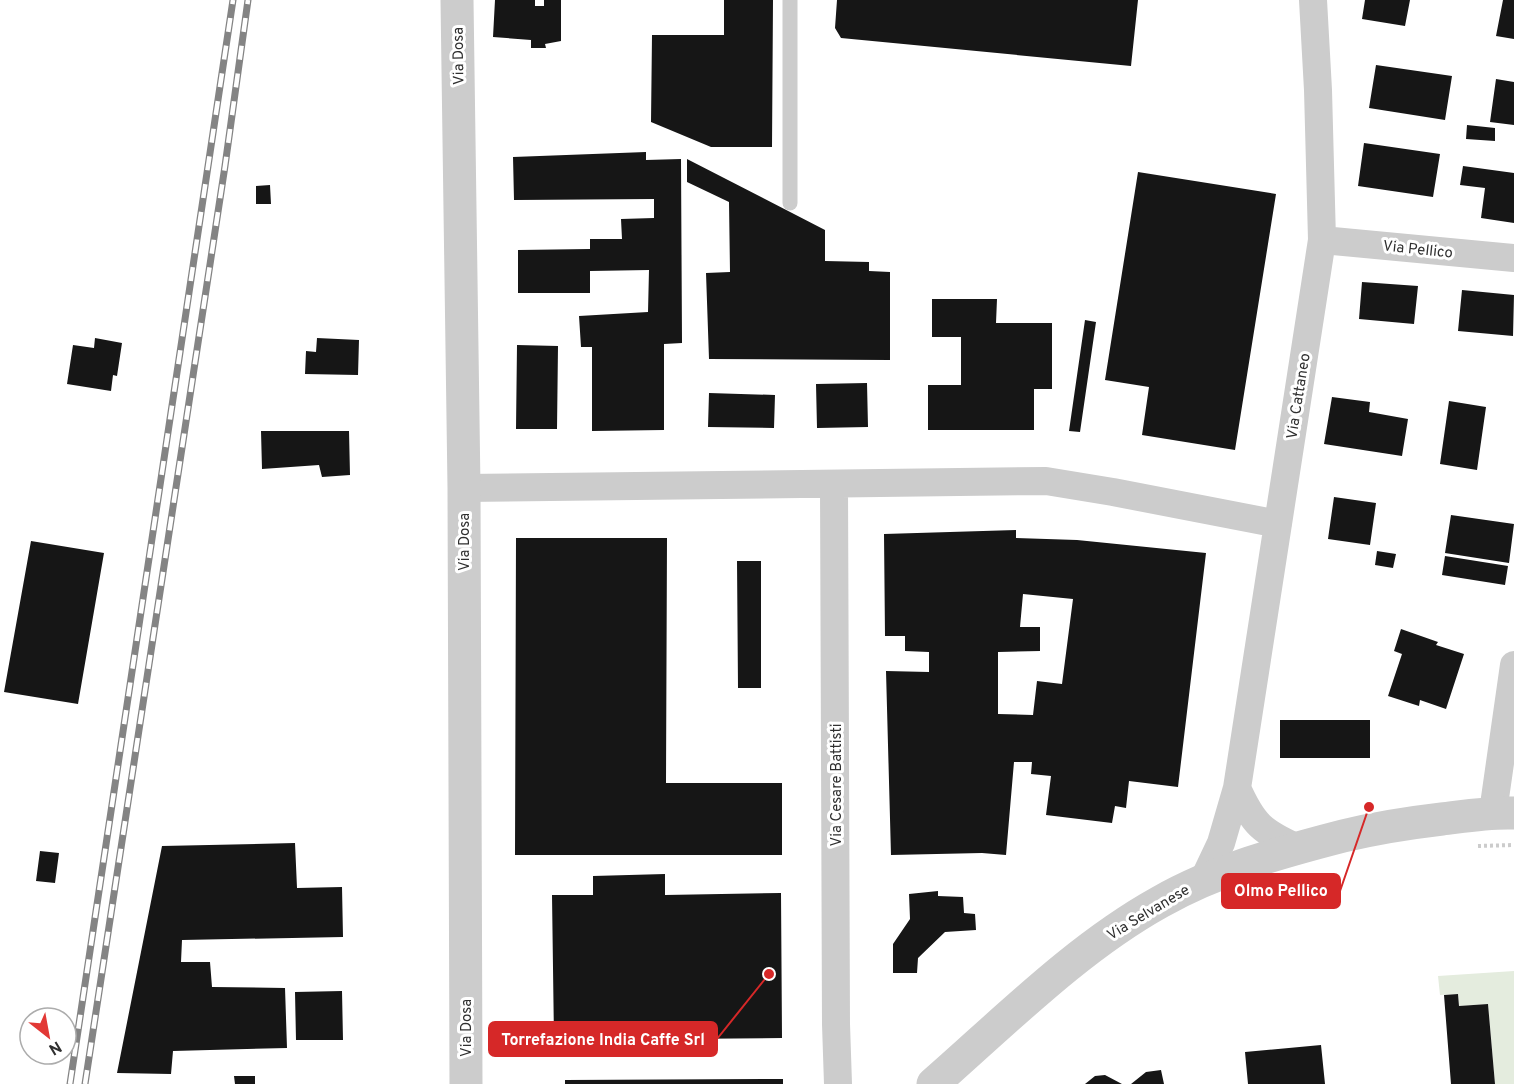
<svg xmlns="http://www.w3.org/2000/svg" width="1514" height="1084" font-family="Overpass,sans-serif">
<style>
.green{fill:#e4ecde}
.building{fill:#161616;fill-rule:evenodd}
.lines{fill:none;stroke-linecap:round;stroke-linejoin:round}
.path{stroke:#ccc;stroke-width:4;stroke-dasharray:3 3;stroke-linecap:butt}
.service{stroke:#ccc;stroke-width:15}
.minor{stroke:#ccc;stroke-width:28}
.tertiary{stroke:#ccc;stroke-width:33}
.rail-casing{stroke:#848484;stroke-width:7}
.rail{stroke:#fff;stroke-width:4.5;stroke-dasharray:14;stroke-linecap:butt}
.labels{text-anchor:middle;stroke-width:6;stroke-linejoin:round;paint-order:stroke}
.street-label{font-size:15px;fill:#2f2f2f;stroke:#fff}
.leader{fill:none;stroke:#d62828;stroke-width:2}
.callout-dot{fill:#d62828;stroke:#fff;stroke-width:2}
.callout{fill:#d62828;stroke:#d62828;stroke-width:2}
.callout-label{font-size:16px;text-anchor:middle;font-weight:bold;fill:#fff}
</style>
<rect width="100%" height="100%" fill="#fff"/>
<path class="green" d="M 1514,971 L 1514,1084 L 1495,1084 L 1488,1004 L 1459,1006 L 1458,994 L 1440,995 L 1438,976 Z"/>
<path class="building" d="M 495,0 L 535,0 L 535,6 L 544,6 L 544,0 L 561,0 L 561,41 L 545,44 L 546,48 L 531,48 L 531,40 L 493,37 Z
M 724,0 L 773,0 L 772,147 L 711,147 L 651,122 L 652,35 L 724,35 Z
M 837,0 L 1138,0 L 1131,66 L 841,38 L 835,28 Z
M 1365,0 L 1410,0 L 1405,26 L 1362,19 Z
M 1503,0 L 1514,0 L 1514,39 L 1496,36 Z
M 1376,65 L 1452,76 L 1445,120 L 1369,108 Z
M 1496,79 L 1514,82 L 1514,125 L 1490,122 Z
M 1467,125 L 1495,128 L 1495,141 L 1466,139 Z
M 1364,143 L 1440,154 L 1433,197 L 1358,186 Z
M 646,152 L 646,160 L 681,159 L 682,343 L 664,344 L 664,430 L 592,431 L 592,347 L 581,347 L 579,316 L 648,312 L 649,270 L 590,271 L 590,293 L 518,293 L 518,250 L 590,249 L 590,239 L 622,239 L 621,219 L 654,218 L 654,199 L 514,200 L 513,157 Z
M 687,159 L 825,230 L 825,261 L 869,262 L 869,271 L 890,272 L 890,360 L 709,359 L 706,273 L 730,272 L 729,202 L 687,182 Z
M 1463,166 L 1514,173 L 1514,223 L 1481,218 L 1485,188 L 1460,185 Z
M 1138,172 L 1276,194 L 1235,450 L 1142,435 L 1149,387 L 1105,380 Z
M 270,185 L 271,204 L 256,204 L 256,186 Z
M 1362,282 L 1418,286 L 1414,324 L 1359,319 Z
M 1462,290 L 1514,295 L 1513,336 L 1458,331 Z
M 932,299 L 997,299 L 996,323 L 1052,323 L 1052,389 L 1034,389 L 1034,430 L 928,430 L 928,385 L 961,385 L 961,337 L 932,337 Z
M 1085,320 L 1096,322 L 1080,432 L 1069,431 Z
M 95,338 L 122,343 L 117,376 L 113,375 L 111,391 L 67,384 L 73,345 L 94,348 Z
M 317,338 L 359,340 L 358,375 L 305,374 L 306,351 L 316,352 Z
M 517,345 L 558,346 L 557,429 L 516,429 Z
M 867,383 L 868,427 L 817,428 L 816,384 Z
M 709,393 L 775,395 L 774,428 L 708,427 Z
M 1332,397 L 1370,402 L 1369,412 L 1408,419 L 1402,456 L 1324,444 Z
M 1449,401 L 1486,407 L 1477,470 L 1440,464 Z
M 261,431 L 349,431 L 350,475 L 322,477 L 319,465 L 262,469 Z
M 1334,497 L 1376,503 L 1370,545 L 1328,539 Z
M 1451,515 L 1514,524 L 1509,563 L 1445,553 Z
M 1016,530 L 1016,538 L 1077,540 L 1206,553 L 1178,787 L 1129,781 L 1126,808 L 1115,806 L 1112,823 L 1046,815 L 1051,776 L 1031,774 L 1032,762 L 1014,762 L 1006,855 L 982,853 L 891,855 L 886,671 L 929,672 L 929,652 L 905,651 L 905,636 L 885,636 L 884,534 ZM 1023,594 L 1073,599 L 1062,684 L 1037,681 L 1033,715 L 998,714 L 998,652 L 1040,651 L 1040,627 L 1020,627 Z
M 516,538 L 667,538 L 666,783 L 782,783 L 782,855 L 515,855 Z
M 31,541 L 104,553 L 78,704 L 4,692 Z
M 1377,551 L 1396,554 L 1393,568 L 1375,565 Z
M 1445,556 L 1508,566 L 1505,585 L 1442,575 Z
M 737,561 L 761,561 L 761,688 L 738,688 Z
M 1401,629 L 1438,642 L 1436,645 L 1464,654 L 1446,709 L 1420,700 L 1419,706 L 1388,696 L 1402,654 L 1394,651 Z
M 1280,720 L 1370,720 L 1370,758 L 1280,758 Z
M 295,843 L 297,888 L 342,887 L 343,937 L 182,940 L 181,962 L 210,962 L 212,987 L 285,988 L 287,1048 L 173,1051 L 171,1074 L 117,1073 L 162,846 Z
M 40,851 L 59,853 L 55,883 L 36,881 Z
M 665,874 L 665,895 L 781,893 L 782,1038 L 554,1040 L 552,895 L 593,895 L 593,876 Z
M 938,891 L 938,896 L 963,897 L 964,913 L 975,914 L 976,930 L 945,932 L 918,958 L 917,973 L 893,973 L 893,944 L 910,919 L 909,894 Z
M 342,991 L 343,1040 L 296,1040 L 295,992 Z
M 1458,994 L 1459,1006 L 1488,1004 L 1495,1084 L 1451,1084 L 1444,995 Z
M 1321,1045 L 1325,1084 L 1248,1084 L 1245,1052 Z
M 1161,1070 L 1164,1084 L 1131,1084 L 1146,1072 Z
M 1105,1075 L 1122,1084 L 1085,1084 L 1095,1076 Z
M 234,1076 L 255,1076 L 255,1084 L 235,1084 Z
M 783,1079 L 783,1084 L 565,1084 L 565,1080 Z"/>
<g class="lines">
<path class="path" d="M 1478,846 L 1514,845"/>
<path class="service" d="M 790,203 L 790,0"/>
<path class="minor" d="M 1322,240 L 1514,258
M 834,485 L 836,1024 L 838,1084
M 464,488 L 1046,481 L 1113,492 L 1278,524
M 1237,788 C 1253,824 1262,832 1298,848
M 1493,812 L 1514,665
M 1203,881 L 1221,843 L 1237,788 L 1322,240 L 1318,90 L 1313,0"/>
<path class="tertiary" d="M 457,0 L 464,488 L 466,1084
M 933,1084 C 1004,1022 1077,948 1160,902 C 1216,870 1281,852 1343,836 C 1376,828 1408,823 1442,819 C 1466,816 1489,812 1514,813"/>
<defs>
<path id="rail" d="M 70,1084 L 233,0
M 85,1084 L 225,166 L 248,0"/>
</defs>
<use href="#rail" class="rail-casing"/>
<use href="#rail" class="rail"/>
</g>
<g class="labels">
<g class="street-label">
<text transform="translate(458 56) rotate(-91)" y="5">Via Dosa</text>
<text transform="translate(1418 249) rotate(6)" y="5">Via Pellico</text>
<text transform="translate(1298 396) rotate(-81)" y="5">Via Cattaneo</text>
<text transform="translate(464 542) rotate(-90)" y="5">Via Dosa</text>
<text transform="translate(836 785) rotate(-90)" y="5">Via Cesare Battisti</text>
<text transform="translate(1148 912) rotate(-31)" y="5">Via Selvanese</text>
<text transform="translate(466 1028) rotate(-90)" y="5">Via Dosa</text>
</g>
</g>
<path class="leader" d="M1369 807L1340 891M769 974L717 1039"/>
<g class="callout-dot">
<circle cx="1369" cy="807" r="6"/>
<circle cx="769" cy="974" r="6"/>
</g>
<g class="callout">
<rect x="1222" y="874" width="118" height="34" rx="6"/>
<rect x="489" y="1022" width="228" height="34" rx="6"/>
</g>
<g class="callout-label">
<text x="1281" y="896">Olmo Pellico</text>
<text x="603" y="1045">Torrefazione India Caffe Srl</text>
</g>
<g transform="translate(48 1036) rotate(149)"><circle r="28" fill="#ffffff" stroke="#acacac" stroke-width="1.5"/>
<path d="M0-4.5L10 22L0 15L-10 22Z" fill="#e23835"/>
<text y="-9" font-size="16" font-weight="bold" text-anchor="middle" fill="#2f2f2f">N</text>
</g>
</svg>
